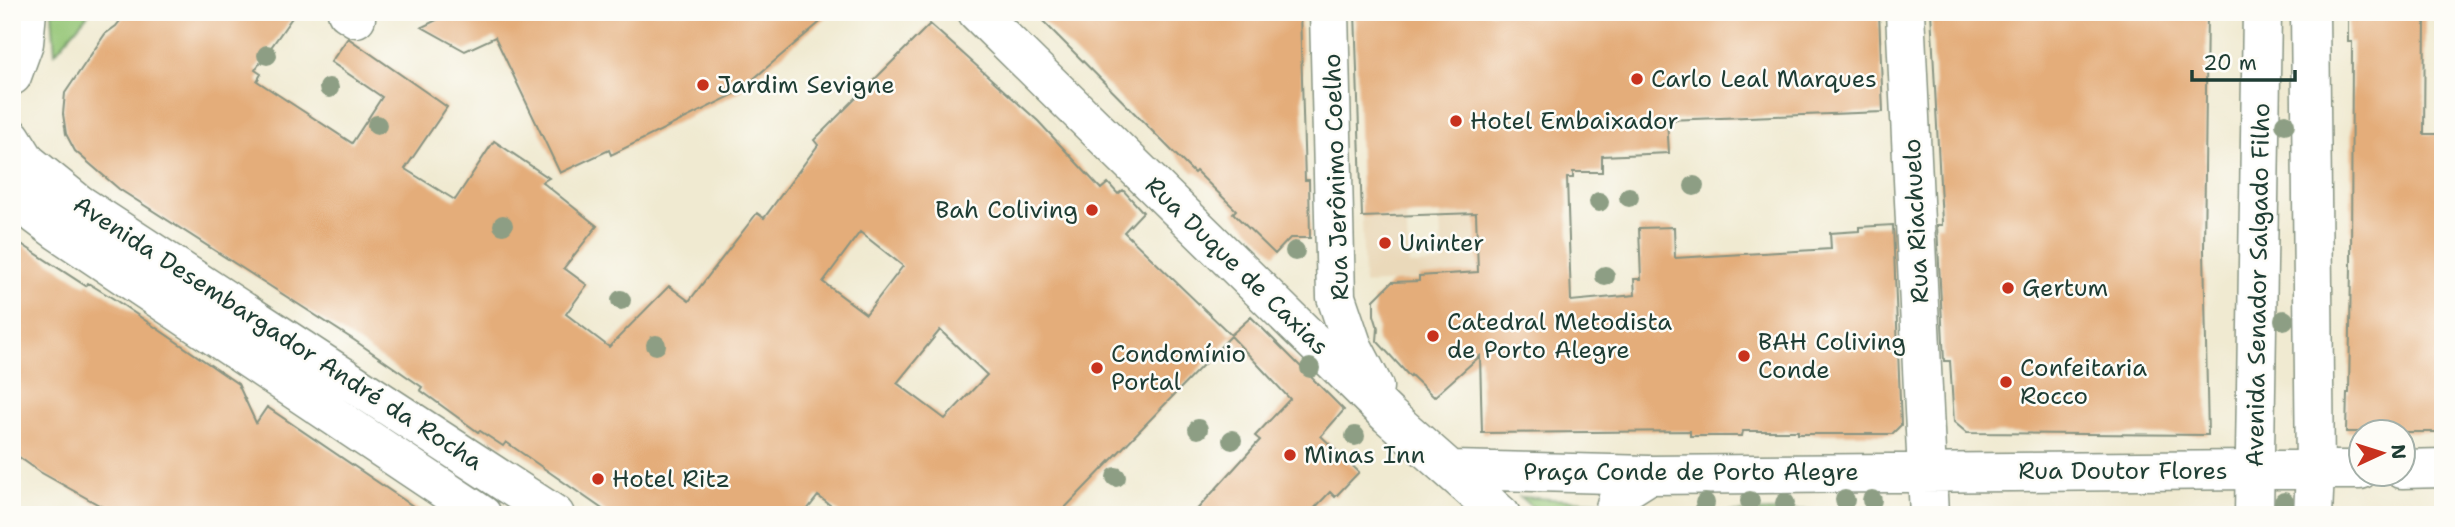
<svg xmlns="http://www.w3.org/2000/svg" width="2455" height="527" font-family="'Shantell Sans',sans-serif">
<style>
.built{fill:#ead9ba}
.green{fill:#95c677;stroke:#5a8256;stroke-width:2}
.building{fill:#e4ad7a;fill-rule:evenodd}
.lines{fill:none;stroke-linecap:round;stroke-linejoin:round}
.minor-casing{stroke:#889482;stroke-width:41}
.major-casing{stroke:#889482;stroke-width:41}
.minor{stroke:#fff;stroke-width:38}
.major{stroke:#fff;stroke-width:38}
.tree{fill:#8d9e84}
.poi-dot{fill:#c8321e;stroke:#fdfcf7;stroke-width:2.5}
.labels{text-anchor:middle;stroke-width:5;stroke-linejoin:round;paint-order:stroke}
.poi-label{font-size:24px;fill:#1f3d34;stroke:#fdfcf7;text-anchor:start}
.street-label{font-size:24px;fill:#1f3d34;stroke:#fdfcf7}
</style>
<rect width="100%" height="100%" fill="#fdfcf7"/>
<filter id="ink" filterUnits="userSpaceOnUse"><feTurbulence type="fractalNoise" baseFrequency=".0143" numOctaves="2"/><feDisplacementMap in="SourceGraphic" scale="14" xChannelSelector="R" yChannelSelector="G"/><feConvolveMatrix kernelMatrix="1 2 1 2 8 2 1 2 1" color-interpolation-filters="sRGB"/></filter>
<filter id="wash" filterUnits="userSpaceOnUse"><feTurbulence type="fractalNoise" baseFrequency=".00686" numOctaves="4" result="noise"/><feDisplacementMap in="SourceGraphic" scale="28" xChannelSelector="R" yChannelSelector="G"/><feGaussianBlur stdDeviation="1.57" result="paint"/><feColorMatrix in="noise" values="0 0 0 0 0 0 0 0 0 0 0 0 0 0 0 0 0 1.4 0 .05"/><feComposite in="paint" operator="in"/></filter>
<g filter="url(#wash)">
<rect width="100%" height="100%" fill="#f0ead1"/>
<path class="built" d="M 1476,213 L 1478,301 L 1453,274 L 1419,276 L 1419,281 L 1364,284 L 1362,217 L 1406,215 L 1409,265 L 1442,263 L 1440,214 Z
M 2443,505 L 2443,515 L 2387,515 L 2387,506 Z"/>
<path class="green" d="M 52,12 L 90,12 L 55,53 Z
M 1520,497 L 1599,502 L 1595,515 L 1541,515 Z
M 1808,510 L 1828,513 L 1910,511 L 1910,515 L 1662,515 Z"/>
<g id="blocks">
<path class="building" d="M 127,12 L 296,12 L 255,70 L 261,74 L 257,81 L 352,143 L 382,97 L 331,62 L 348,38 L 433,97 L 447,107 L 405,169 L 455,200 L 494,141 L 549,178 L 542,182 L 597,226 L 564,268 L 587,285 L 566,314 L 609,347 L 669,286 L 689,301 L 757,213 L 764,218 L 818,145 L 814,140 L 930,24 L 1038,121 L 1101,189 L 1108,183 L 1118,194 L 1123,190 L 1143,212 L 1124,232 L 1231,335 L 1251,317 L 1344,410 L 1321,436 L 1359,472 L 1335,497 L 1330,492 L 1308,515 L 1192,515 L 1260,440 L 1255,436 L 1290,399 L 1231,336 L 1058,515 L 843,515 L 818,496 L 803,515 L 611,515 L 506,442 L 503,446 L 480,431 L 478,432 L 420,390 L 422,387 L 354,340 L 119,189 L 75,151 L 66,134 L 63,114 L 65,93 L 105,34 L 116,26 ZM 860,232 L 903,266 L 866,314 L 823,282 ZM 940,330 L 987,375 L 945,419 L 897,383 Z
M 453,12 L 832,12 L 737,93 L 611,155 L 609,150 L 560,173 L 495,37 L 465,51 L 422,27 Z
M 1034,12 L 1300,12 L 1305,180 L 1309,180 L 1310,238 L 1290,238 L 1275,254 L 1233,213 L 1236,210 L 1196,171 L 1194,173 Z
M 1355,12 L 1879,12 L 1883,112 L 1667,120 L 1669,153 L 1602,156 L 1602,172 L 1573,172 L 1573,178 L 1567,178 L 1571,301 L 1635,295 L 1634,279 L 1641,279 L 1639,228 L 1674,227 L 1675,258 L 1831,249 L 1830,233 L 1859,231 L 1859,227 L 1893,225 L 1901,425 L 1892,434 L 1798,434 L 1798,431 L 1743,431 L 1742,436 L 1690,436 L 1690,431 L 1482,433 L 1480,356 L 1434,397 L 1411,375 L 1410,377 L 1377,341 L 1378,328 L 1374,315 L 1374,300 L 1392,282 L 1419,281 L 1419,276 L 1478,272 L 1476,213 L 1362,217 Z
M 1931,12 L 2207,12 L 2204,250 L 2208,435 L 1967,433 L 1954,422 L 1950,361 L 1944,361 L 1937,225 L 1942,225 L 1942,222 Z
M 2348,12 L 2425,12 L 2424,134 L 2443,134 L 2443,432 L 2346,432 L 2347,393 L 2349,393 L 2351,266 L 2352,42 L 2348,42 Z
M 12,238 L 86,286 L 88,283 L 114,299 L 238,384 L 256,423 L 267,407 L 426,515 L 117,515 L 40,472 L 12,452 Z"/>
</g>
</g>
<g filter="url(#ink)">
<use href="#blocks" fill-opacity="0" stroke="#889482" stroke-width="2"/>
<g class="lines">
<defs>
<path id="minor" d="M 347,12 L 356,18
M 977,12 L 1389,416 L 1501,515
M 1329,12 L 1336,297 L 1353,347 L 1374,387
M 1905,12 L 1929,515
M 12,76 L 24,43 L 27,12
M 12,138 L 27,162 L 79,204 L 555,515
M 12,197 L 59,232 L 482,515
M 1453,470 L 1649,475 L 2255,470
M 1613,515 L 1619,494 L 1649,475"/>
<path id="major" d="M 2310,12 L 2315,471 L 2313,515
M 2402,469 L 2443,468
M 2255,470 L 2360,470
M 2254,515 L 2262,12"/>
</defs>
<use href="#minor" class="minor-casing"/>
<use href="#major" class="major-casing"/>
<use href="#minor" class="minor"/>
<use href="#major" class="major"/>
</g>
<g class="tree">
<circle cx="267" cy="55" r="10"/>
<circle cx="329" cy="88" r="10"/>
<circle cx="2285" cy="124" r="10"/>
<circle cx="377" cy="125" r="10"/>
<circle cx="1694" cy="186" r="10"/>
<circle cx="1629" cy="197" r="10"/>
<circle cx="1599" cy="202" r="10"/>
<circle cx="503" cy="225" r="10"/>
<circle cx="1295" cy="251" r="10"/>
<circle cx="1605" cy="276" r="10"/>
<circle cx="621" cy="300" r="10"/>
<circle cx="2284" cy="320" r="10"/>
<circle cx="656" cy="345" r="10"/>
<circle cx="1310" cy="368" r="10"/>
<circle cx="1198" cy="429" r="10"/>
<circle cx="1355" cy="436" r="10"/>
<circle cx="1232" cy="440" r="10"/>
<circle cx="1116" cy="477" r="10"/>
<circle cx="1845" cy="500" r="10"/>
<circle cx="1872" cy="500" r="10"/>
<circle cx="1750" cy="501" r="10"/>
<circle cx="2284" cy="502" r="10"/>
<circle cx="1705" cy="503" r="10"/>
<circle cx="1785" cy="503" r="10"/>
</g>
</g>
<g class="poi-dot">
<circle cx="1637" cy="79" r="7"/>
<circle cx="703" cy="85" r="7"/>
<circle cx="1456" cy="121" r="7"/>
<circle cx="1092" cy="210" r="7"/>
<circle cx="1385" cy="243" r="7"/>
<circle cx="2008" cy="288" r="7"/>
<circle cx="1433" cy="336" r="7"/>
<circle cx="1744" cy="356" r="7"/>
<circle cx="1097" cy="368" r="7"/>
<circle cx="2006" cy="382" r="7"/>
<circle cx="1290" cy="455" r="7"/>
<circle cx="598" cy="479" r="7"/>
</g>
<g class="labels">
<g class="poi-label">
<text x="1651" y="87">Carlo Leal Marques</text>
<text x="717" y="93">Jardim Sevigne</text>
<text x="1470" y="129">Hotel Embaixador</text>
<text x="1078" y="218" text-anchor="end">Bah Coliving</text>
<text x="1399" y="251">Uninter</text>
<text x="2022" y="296">Gertum</text>
<text x="1447" y="330">Catedral Metodista<tspan x="1447" dy="28">de Porto Alegre</tspan></text>
<text x="1758" y="350">BAH Coliving<tspan x="1758" dy="28">Conde</tspan></text>
<text x="1111" y="362">Condomínio<tspan x="1111" dy="28">Portal</tspan></text>
<text x="2020" y="376">Confeitaria<tspan x="2020" dy="28">Rocco</tspan></text>
<text x="1304" y="463">Minas Inn</text>
<text x="612" y="487">Hotel Ritz</text>
</g>
<g class="street-label">
<text transform="translate(1336 177) rotate(-92)" y="8">Rua Jerônimo Coelho</text>
<text transform="translate(1916 221) rotate(-93)" y="8">Rua Riachuelo</text>
<text transform="translate(1237 266) rotate(44)" y="8">Rua Duque de Caxias</text>
<text transform="translate(2258 285) rotate(-89)" y="8">Avenida Senador Salgado Filho</text>
<text transform="translate(278 333) rotate(33)" y="8">Avenida Desembargador André da Rocha</text>
<text x="2123" y="479">Rua Doutor Flores</text>
<text x="1691" y="480">Praça Conde de Porto Alegre</text>
</g>
</g>
<rect width="2455" height="527" fill="none" stroke="#fdfcf7" stroke-width="42"/>
<g transform="translate(2382 453) rotate(86)"><circle r="33" fill="#fdfcf7" stroke="#a4b0a9" stroke-width="2"/>
<path d="M0-5L12 26L0 18L-12 26Z" fill="#c8321e"/>
<text y="-10" font-size="19" font-weight="bold" text-anchor="middle" fill="#1f3d34">N</text>
</g>
<path d="M2192 70v10h103v-10" fill="none" stroke="#1f3d34" stroke-width="3.5"/>
<text x="2203" y="70" font-size="21" fill="#1f3d34" stroke="#fdfcf7" stroke-width="5" paint-order="stroke">20 m</text>
</svg>
